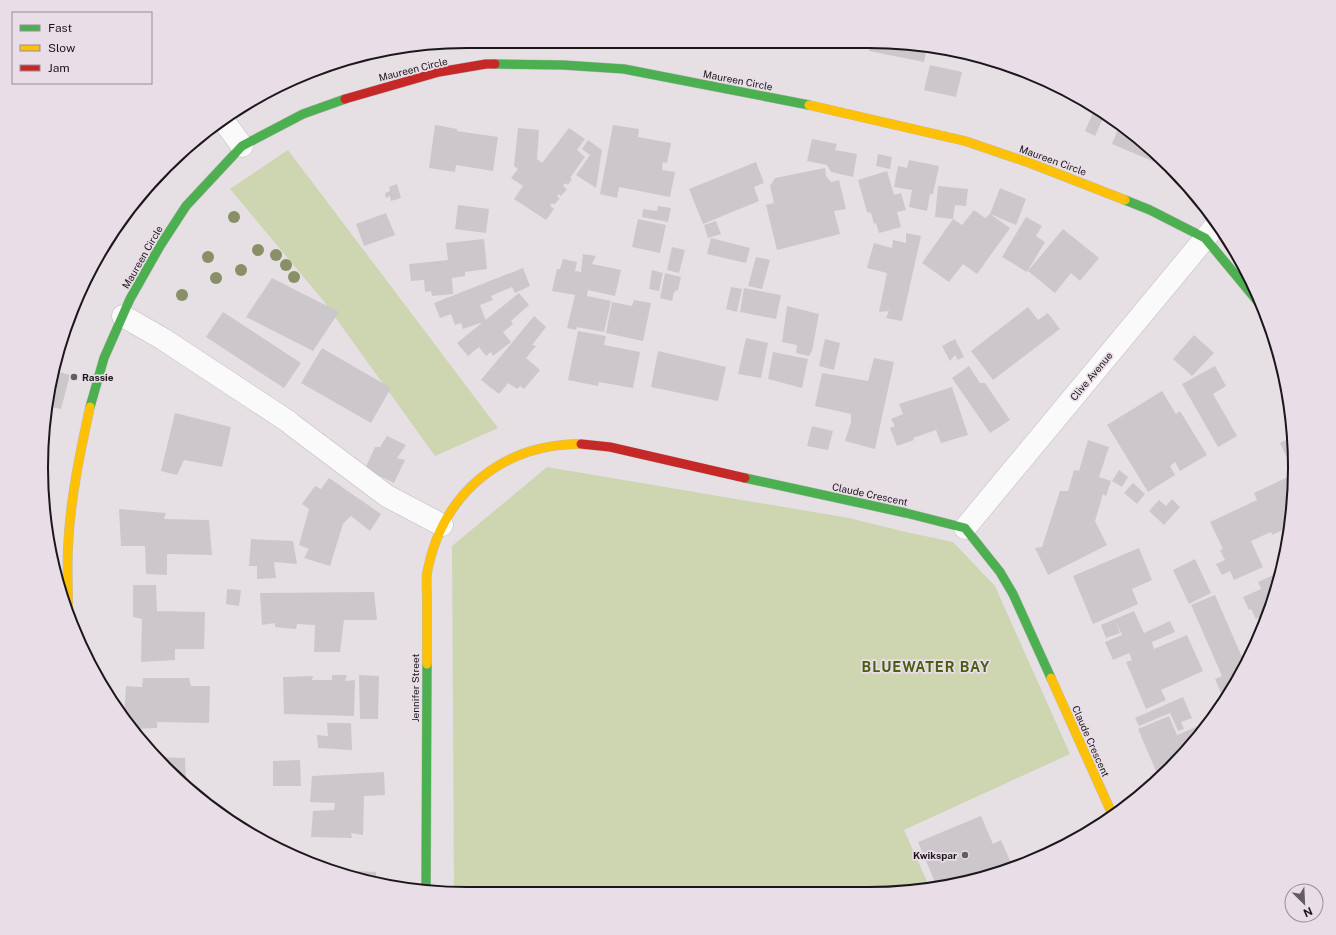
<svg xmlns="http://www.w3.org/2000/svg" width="1336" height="935" font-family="'Public Sans',sans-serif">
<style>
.green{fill:#cdd6b1}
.building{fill:#ccc7cb}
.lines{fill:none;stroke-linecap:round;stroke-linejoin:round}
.street-casing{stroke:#bfbbbe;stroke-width:23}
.fast-casing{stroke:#bfbbbe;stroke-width:10}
.slow-casing{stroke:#bfbbbe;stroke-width:10}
.jam-casing{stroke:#bfbbbe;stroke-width:10}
.street{stroke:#fbfafb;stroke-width:22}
.fast{stroke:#4caf50;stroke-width:9}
.slow{stroke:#ffc107;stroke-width:9}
.jam{stroke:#c62828;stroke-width:9}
.tree{fill:#898f67}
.poi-dot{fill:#625d62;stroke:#e9dde7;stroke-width:1.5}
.labels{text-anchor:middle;stroke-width:3.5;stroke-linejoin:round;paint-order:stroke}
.street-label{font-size:10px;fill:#1b171b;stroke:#e9dde7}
.poi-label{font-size:10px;font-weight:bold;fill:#1b171b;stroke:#e9dde7;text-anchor:start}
.district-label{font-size:14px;font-weight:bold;letter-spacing:1px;fill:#4c5e13;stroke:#e9dde7}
.rim{fill:none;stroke:#1b171b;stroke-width:2}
</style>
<rect width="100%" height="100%" fill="#e6e0e5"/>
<path class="green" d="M 288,150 L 498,428 L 435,456 L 322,299 L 230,189 Z
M 547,467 L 849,518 L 906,532 L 953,542 L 995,586 L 1070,754 L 904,830 L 930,888 L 869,894 L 468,894 L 454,893 L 452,546 Z"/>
<path class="building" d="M 819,41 L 833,41 L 832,45 Z
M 871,41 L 927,47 L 924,62 L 869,51 Z
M 930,65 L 962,72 L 956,97 L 924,90 Z
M 1095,108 L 1104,116 L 1095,136 L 1085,131 Z
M 435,125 L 457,129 L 457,131 L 498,137 L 493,171 L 456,165 L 455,172 L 429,168 Z
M 613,125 L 639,129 L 638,137 L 671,143 L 667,163 L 663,162 L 662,170 L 675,172 L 670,197 L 619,187 L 617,198 L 600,194 Z
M 1119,127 L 1170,166 L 1169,168 L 1112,144 Z
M 518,128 L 539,130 L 537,159 L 542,163 L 569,128 L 585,139 L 577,150 L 585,157 L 570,178 L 572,179 L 568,185 L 565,183 L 563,186 L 567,189 L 561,196 L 559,194 L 557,197 L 560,198 L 554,205 L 552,203 L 550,206 L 554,209 L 546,220 L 514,199 L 523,186 L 511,178 L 518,169 L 514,166 Z
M 812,139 L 837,144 L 835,150 L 857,154 L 853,177 L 831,172 L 827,165 L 807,161 Z
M 588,140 L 602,150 L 596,188 L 576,175 L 590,155 L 582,149 Z
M 878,154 L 892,157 L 890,169 L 876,166 Z
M 909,160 L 939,166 L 933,194 L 930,194 L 927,211 L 909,207 L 912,190 L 894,187 L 898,166 L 907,168 Z
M 756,162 L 764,183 L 754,187 L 759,201 L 703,224 L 689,189 Z
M 825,168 L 826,176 L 831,182 L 839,180 L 846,209 L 834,211 L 840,234 L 777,250 L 766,205 L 774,203 L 770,186 L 775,178 Z
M 165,170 L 167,171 L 153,192 L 146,188 Z
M 887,171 L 894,195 L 901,193 L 906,210 L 897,212 L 901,227 L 879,233 L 876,223 L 874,224 L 871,213 L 867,212 L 858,180 Z
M 397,184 L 401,198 L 391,201 L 390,196 L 386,198 L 385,193 L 390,191 L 389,187 Z
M 938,186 L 968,189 L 966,206 L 955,205 L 953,219 L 962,225 L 974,210 L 985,218 L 990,214 L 1000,188 L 1026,199 L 1016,225 L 990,214 L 1010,228 L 977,274 L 963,264 L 949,282 L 922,263 L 953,219 L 935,217 Z
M 458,205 L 489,209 L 486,233 L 455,229 Z
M 658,206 L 671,208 L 668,222 L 642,217 L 643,209 L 657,211 Z
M 386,213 L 395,235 L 364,246 L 356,224 Z
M 1026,217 L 1042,226 L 1036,236 L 1045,242 L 1027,272 L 1002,257 Z
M 638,219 L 666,225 L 660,253 L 632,247 Z
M 716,221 L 721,234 L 708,238 L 704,225 Z
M 1063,229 L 1099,258 L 1080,281 L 1071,273 L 1055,293 L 1028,271 Z
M 906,233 L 921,236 L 902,321 L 886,318 L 889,311 L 879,312 L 887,273 L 867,268 L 874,243 L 892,248 L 893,240 L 906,243 Z
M 711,238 L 750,248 L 746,263 L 707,254 Z
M 484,239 L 487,269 L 465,272 L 465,276 L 452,278 L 453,294 L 432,296 L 431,291 L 425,292 L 424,280 L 411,281 L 409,264 L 448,260 L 446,243 Z
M 672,247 L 685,250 L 679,273 L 667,270 Z
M 583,254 L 596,256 L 592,264 L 621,270 L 615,296 L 588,290 L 587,296 L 611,301 L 604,332 L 577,327 L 576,330 L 567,328 L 575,295 L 552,291 L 557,269 L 560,269 L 563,259 L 577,262 L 575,271 L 581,272 Z
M 756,257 L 770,260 L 762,289 L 748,286 Z
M 93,264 L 96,265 L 83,295 L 79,294 Z
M 523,268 L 530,286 L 515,293 L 512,287 L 491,296 L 493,300 L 480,305 L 486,321 L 463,329 L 461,323 L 455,325 L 451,314 L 440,318 L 434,303 Z
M 652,270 L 663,273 L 659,291 L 649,289 Z
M 665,273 L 681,277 L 678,290 L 674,292 L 672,301 L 660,298 Z
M 272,278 L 339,312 L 313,351 L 246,317 Z
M 731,287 L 742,289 L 737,312 L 726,309 Z
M 744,288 L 781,295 L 776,319 L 740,312 Z
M 519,293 L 529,305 L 511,321 L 513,324 L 503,332 L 511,342 L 493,356 L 491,352 L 486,356 L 479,347 L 468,356 L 457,343 Z
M 634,300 L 651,303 L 643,341 L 606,333 L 612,302 L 632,306 Z
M 73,306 L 80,309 L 75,324 L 69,322 Z
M 787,306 L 819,314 L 812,351 L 809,356 L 796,353 L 797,345 L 782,342 Z
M 1028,307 L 1038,320 L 1048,313 L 1060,329 L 993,380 L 971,351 Z
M 223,312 L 301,363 L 284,388 L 206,337 Z
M 534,316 L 546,327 L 532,345 L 536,346 L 526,358 L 540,370 L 524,389 L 520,386 L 517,389 L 508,383 L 499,394 L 481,380 Z
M 578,331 L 606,336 L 604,345 L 640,352 L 633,388 L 599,382 L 598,386 L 568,380 Z
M 1194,335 L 1214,353 L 1192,376 L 1173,359 Z
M 746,338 L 768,343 L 761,378 L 738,374 Z
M 825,339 L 840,343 L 834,370 L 819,366 Z
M 955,339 L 964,357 L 958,360 L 955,355 L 950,361 L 942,346 Z
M 322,348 L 391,388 L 371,423 L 301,383 Z
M 658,351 L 726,367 L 718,401 L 651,387 Z
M 773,352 L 808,359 L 802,388 L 768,379 Z
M 874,358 L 894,362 L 875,449 L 845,441 L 851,422 L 851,414 L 815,406 L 822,373 L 868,381 Z
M 969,366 L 980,383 L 985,383 L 1010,420 L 990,433 L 952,378 Z
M 1215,366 L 1226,386 L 1213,394 L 1237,436 L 1218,447 L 1182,384 Z
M 56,371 L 70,375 L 61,409 L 46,406 Z
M 952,387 L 968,435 L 941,443 L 936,430 L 913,438 L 914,440 L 897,446 L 890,428 L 895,426 L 891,419 L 903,414 L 899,404 Z
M 1162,391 L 1176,414 L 1180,411 L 1207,455 L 1180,471 L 1175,462 L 1170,466 L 1175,475 L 1148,492 L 1107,425 Z
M 175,413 L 231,427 L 222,467 L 184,460 L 177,475 L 161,471 Z
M 812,426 L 833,431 L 828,450 L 807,446 Z
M 387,436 L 406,445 L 397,458 L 405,460 L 394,483 L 365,469 L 375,447 L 380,447 Z
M 1292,437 L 1294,460 L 1289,462 L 1280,443 Z
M 1088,440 L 1109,447 L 1099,477 L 1111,481 L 1106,496 L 1103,494 L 1095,521 L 1107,545 L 1048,575 L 1035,548 L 1042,547 L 1060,491 L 1068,491 L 1074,470 L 1079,471 Z
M 1119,470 L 1128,477 L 1122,487 L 1112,481 Z
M 1294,474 L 1289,527 L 1272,535 L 1271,532 L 1251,541 L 1263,567 L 1234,580 L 1230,571 L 1222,575 L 1216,564 L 1225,560 L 1220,550 L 1223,549 L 1210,522 L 1257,500 L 1254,493 Z
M 329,478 L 381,514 L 370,531 L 351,516 L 343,524 L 330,566 L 304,558 L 309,549 L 299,545 L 309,509 L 302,504 L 315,486 L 321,489 Z
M 1133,483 L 1145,494 L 1137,504 L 1124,493 Z
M 1172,499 L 1180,507 L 1164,525 L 1149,511 L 1159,500 L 1166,506 Z
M 119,509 L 166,513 L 164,519 L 209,520 L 212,555 L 167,554 L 167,575 L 146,574 L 145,546 L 121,546 Z
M 251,539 L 293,541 L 297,564 L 274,562 L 276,578 L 257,579 L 257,566 L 249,566 Z
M 1139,548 L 1152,580 L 1132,589 L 1138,604 L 1093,624 L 1073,576 Z
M 1195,559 L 1211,593 L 1189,604 L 1173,570 Z
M 1282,565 L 1268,614 L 1256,619 L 1251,609 L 1249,610 L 1243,597 L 1261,589 L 1258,582 L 1276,574 L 1276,569 Z
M 133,585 L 156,585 L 157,611 L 205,612 L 204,649 L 175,649 L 175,660 L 141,662 L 142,619 L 133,617 Z
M 227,589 L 241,590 L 239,606 L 226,604 Z
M 374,592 L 377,620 L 344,620 L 340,652 L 314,652 L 315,625 L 297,624 L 296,629 L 275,627 L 275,623 L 262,625 L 260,593 Z
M 1215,595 L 1245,664 L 1225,702 L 1215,679 L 1222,676 L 1191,605 Z
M 1134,611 L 1144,633 L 1170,621 L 1175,632 L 1152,642 L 1154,649 L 1187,635 L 1203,671 L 1161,690 L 1166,700 L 1146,709 L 1126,662 L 1132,660 L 1129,653 L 1113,660 L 1105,642 L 1122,635 L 1116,622 L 1120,633 L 1106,638 L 1101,625 Z
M 332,675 L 347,675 L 345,681 L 355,680 L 354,716 L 284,714 L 283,677 L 313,676 L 312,680 L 332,680 Z
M 359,675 L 379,676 L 378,719 L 360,719 Z
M 143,678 L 189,678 L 191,686 L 210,686 L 209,723 L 157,722 L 157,728 L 136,729 L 133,718 L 124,718 L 126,686 L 142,687 Z
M 1183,697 L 1192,718 L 1181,722 L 1184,729 L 1178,731 L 1170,713 L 1139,726 L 1135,718 Z
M 1169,716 L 1177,735 L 1210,721 L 1170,769 L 1159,778 L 1138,729 Z
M 327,723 L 351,723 L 352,750 L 318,748 L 317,735 L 328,736 Z
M 156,757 L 185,758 L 186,785 L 166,769 Z
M 300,760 L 301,786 L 273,786 L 273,761 Z
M 384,772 L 385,795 L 364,796 L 363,835 L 351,833 L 352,838 L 311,837 L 313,811 L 334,810 L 335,803 L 310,802 L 312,776 Z
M 981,816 L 993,844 L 1001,840 L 1012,865 L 951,886 L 937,887 L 918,842 Z
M 335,870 L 376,872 L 376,883 L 335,871 Z"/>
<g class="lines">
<defs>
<path id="street" d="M 223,120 L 242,146
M 123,316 L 163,339 L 289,422
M 291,424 L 387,496 L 442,525
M 965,528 L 1217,224"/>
<path id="fast" d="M 495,64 L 563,65 L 624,69 L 809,105
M 1125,200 L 1150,210 L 1205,238 L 1264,309
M 90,407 L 104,358 L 130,299 L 160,246 L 186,206 L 242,146 L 303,114 L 345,99
M 745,478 L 906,513 L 965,528 L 1000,572 L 1013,594 L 1051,678
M 426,890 L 427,664"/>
<path id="slow" d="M 809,105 L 965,141 L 1030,163 L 1125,200
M 68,606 C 68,587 67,567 68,548 C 70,500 80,453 90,407
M 427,664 C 427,643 427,621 427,600 C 427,591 426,581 427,573 C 442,494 501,444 581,444
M 1051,678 L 1113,816"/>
<path id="jam" d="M 345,99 L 439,72 L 486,64 L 495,64
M 581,444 L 610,447 L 745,478"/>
</defs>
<use href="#street" class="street-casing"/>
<use href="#fast" class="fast-casing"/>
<use href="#slow" class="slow-casing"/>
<use href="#jam" class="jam-casing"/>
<use href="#street" class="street"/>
<use href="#fast" class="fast"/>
<use href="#slow" class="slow"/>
<use href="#jam" class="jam"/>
</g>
<g class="tree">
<circle cx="234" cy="217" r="6"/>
<circle cx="258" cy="250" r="6"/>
<circle cx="276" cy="255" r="6"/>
<circle cx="208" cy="257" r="6"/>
<circle cx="286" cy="265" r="6"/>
<circle cx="241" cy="270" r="6"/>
<circle cx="294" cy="277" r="6"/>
<circle cx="216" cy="278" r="6"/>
<circle cx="182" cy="295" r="6"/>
</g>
<g class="poi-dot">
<circle cx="74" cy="377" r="4"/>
<circle cx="965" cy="855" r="4"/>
</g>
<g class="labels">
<g class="street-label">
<text transform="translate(413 69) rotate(-14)" y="4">Maureen Circle</text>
<text transform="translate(738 80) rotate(11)" y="4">Maureen Circle</text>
<text transform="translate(1053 160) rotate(20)" y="4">Maureen Circle</text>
<text transform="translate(142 257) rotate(-60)" y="4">Maureen Circle</text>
<text transform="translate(1091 376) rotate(-50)" y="4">Clive Avenue</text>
<text transform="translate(870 494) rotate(12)" y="4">Claude Crescent</text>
<text transform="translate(415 688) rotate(-90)" y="4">Jennifer Street</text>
<text transform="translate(1091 741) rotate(66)" y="4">Claude Crescent</text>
</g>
<g class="poi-label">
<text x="82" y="381">Rassie</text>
<text x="957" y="859" text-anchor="end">Kwikspar</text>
</g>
<g class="district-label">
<text x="926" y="672">BLUEWATER BAY</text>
</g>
</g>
<path d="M0 0H1336V935H0ZM467 48H869A419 419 0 0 1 1288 467V468A419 419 0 0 1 869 887H467A419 419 0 0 1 48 468V467A419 419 0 0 1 467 48Z" fill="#e9dde7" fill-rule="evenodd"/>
<path class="rim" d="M467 48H869A419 419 0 0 1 1288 467V468A419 419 0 0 1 869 887H467A419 419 0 0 1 48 468V467A419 419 0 0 1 467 48Z"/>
<rect x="12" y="12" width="140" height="72" fill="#e9dde7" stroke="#978e95"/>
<rect x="20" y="25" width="20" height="6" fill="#4caf50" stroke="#978e95"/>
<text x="48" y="32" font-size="12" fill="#1b171b">Fast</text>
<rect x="20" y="45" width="20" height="6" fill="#ffc107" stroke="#978e95"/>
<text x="48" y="52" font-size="12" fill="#1b171b">Slow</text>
<rect x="20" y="65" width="20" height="6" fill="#c62828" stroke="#978e95"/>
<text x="48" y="72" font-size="12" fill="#1b171b">Jam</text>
<g transform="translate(1304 903) rotate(156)"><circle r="19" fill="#e9dde7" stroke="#978e95"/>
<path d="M0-3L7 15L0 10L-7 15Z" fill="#625d62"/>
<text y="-6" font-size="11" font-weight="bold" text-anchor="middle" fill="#1b171b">N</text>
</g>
</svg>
